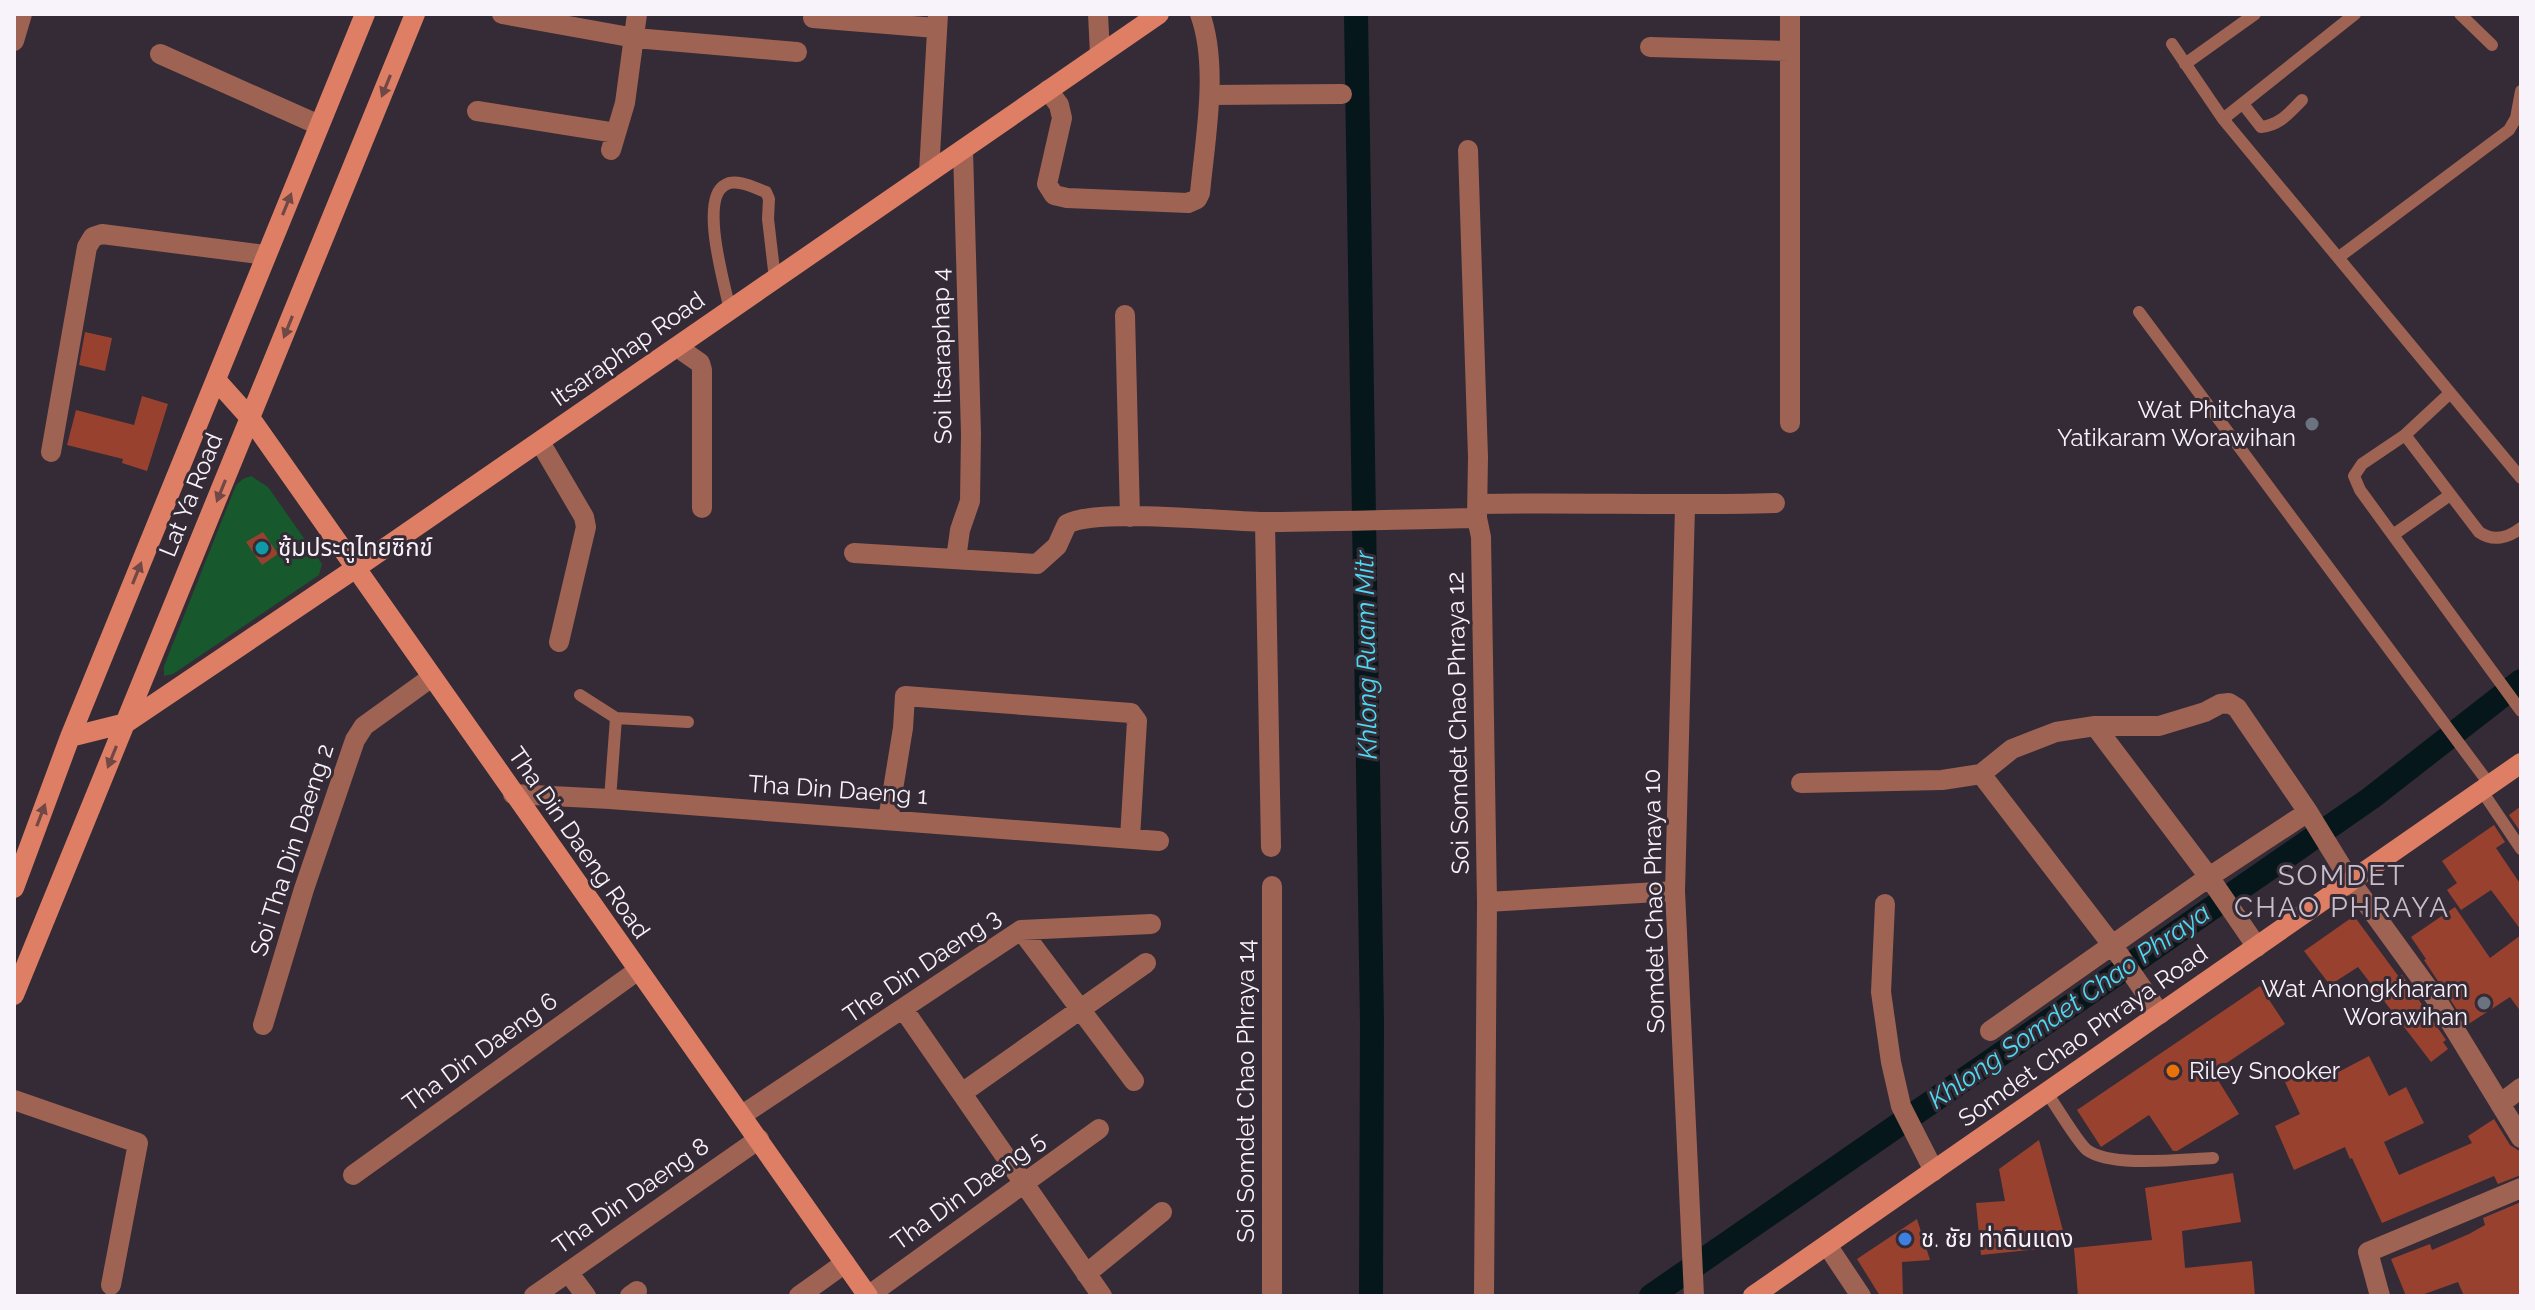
<svg xmlns="http://www.w3.org/2000/svg" width="2535" height="1310" font-family="Raleway,'Noto Sans Thai',sans-serif">
<style>
.green{fill:#17592d}
.lines{fill:none;stroke-linecap:round;stroke-linejoin:round}
.canal{stroke:#05171a;stroke-width:24}
.building{fill:#99412f}
.lane{stroke:#9f6353;stroke-width:12}
.street{stroke:#9f6353;stroke-width:20}
.secondary{stroke:#de7f65;stroke-width:20}
.oneway{fill:#704846}
.worship-dot{fill:#6b7280;stroke:#342b36;stroke-width:3}
.culture-dot{fill:#0f9aa8;stroke:#342b36;stroke-width:3}
.food-dot{fill:#e8710a;stroke:#342b36;stroke-width:3}
.shop-dot{fill:#3f7fe0;stroke:#342b36;stroke-width:3}
.labels{text-anchor:middle;stroke-width:6;stroke-linejoin:round;paint-order:stroke}
.street-label{font-size:24px;fill:#f8f2fa;stroke:#342b36}
.poi-label{font-size:24px;fill:#f8f2fa;stroke:#342b36;text-anchor:start}
.water-label{font-size:26px;font-style:italic;fill:#4cdaf0;stroke:#342b36}
.quarter-label{font-size:28px;letter-spacing:2px;fill:#c8bdcc;stroke:#342b36}
</style>
<rect width="100%" height="100%" fill="#342b36"/>
<path class="green" d="M 251,476 L 268,487 L 322,564 L 319,575 L 173,674 L 164,676 L 164,666 L 236,485 L 243,479 Z"/>
<g class="lines">
<path class="canal" d="M 1356,14 L 1372,1023 L 1371,1296
M 1651,1296 L 2371,798 L 2521,681"/>
</g>
<path class="building" d="M 85,332 L 112,338 L 105,371 L 79,365 Z
M 142,396 L 168,404 L 147,471 L 122,463 L 123,459 L 67,445 L 76,410 L 134,425 Z
M 263,532 L 278,554 L 262,565 L 246,542 Z
M 2521,806 L 2521,831 L 2520,831 L 2509,815 Z
M 2494,825 L 2505,842 L 2496,848 L 2521,885 L 2521,930 L 2491,890 L 2461,910 L 2447,890 L 2457,883 L 2442,861 Z
M 2455,907 L 2490,958 L 2521,935 L 2521,1012 L 2510,997 L 2467,1025 L 2424,960 L 2426,959 L 2411,937 Z
M 2354,916 L 2399,977 L 2402,975 L 2446,1040 L 2443,1042 L 2448,1049 L 2431,1062 L 2358,967 L 2330,985 L 2304,951 Z
M 2260,986 L 2285,1024 L 2213,1072 L 2239,1114 L 2177,1151 L 2173,1151 L 2149,1115 L 2101,1147 L 2077,1110 Z
M 2369,1056 L 2389,1096 L 2406,1087 L 2424,1123 L 2384,1142 L 2399,1175 L 2472,1143 L 2468,1136 L 2494,1119 L 2510,1145 L 2521,1152 L 2521,1175 L 2498,1184 L 2494,1176 L 2382,1223 L 2352,1158 L 2350,1159 L 2345,1147 L 2294,1170 L 2275,1126 L 2300,1114 L 2285,1082 L 2320,1064 L 2327,1078 Z
M 2039,1140 L 2067,1246 L 1981,1255 L 1976,1203 L 2005,1201 L 1999,1169 Z
M 2233,1173 L 2241,1222 L 2182,1231 L 2185,1268 L 2252,1261 L 2255,1296 L 2078,1296 L 2074,1248 L 2152,1240 L 2145,1188 Z
M 2521,1202 L 2521,1296 L 2464,1296 L 2458,1282 L 2419,1296 L 2406,1296 L 2391,1259 L 2430,1244 L 2432,1250 L 2469,1234 L 2485,1225 L 2483,1218 Z
M 1917,1219 L 1930,1260 L 1902,1262 L 1903,1296 L 1880,1296 L 1857,1259 Z"/>
<g class="lines">
<path class="lane" d="M 2460,14 L 2492,45
M 2172,44 L 2223,119 L 2521,478
M 2185,64 L 2255,14
M 2243,104 L 2261,127 C 2280,125 2289,113 2302,100
M 2223,119 L 2355,14
M 2339,257 L 2509,130 L 2516,118 L 2521,91
M 730,310 C 725,286 699,199 725,185 C 736,178 755,188 766,192 L 769,199 L 768,219 L 775,279
M 2139,312 L 2490,785
M 2449,394 L 2405,435 L 2362,464 L 2354,476 L 2360,490 L 2521,711
M 2405,435 L 2479,532 C 2493,542 2508,538 2521,528
M 2393,535 L 2450,495
M 580,695 L 616,718 L 610,799
M 616,718 L 688,722
M 2482,791 L 2521,849
M 2047,1093 C 2055,1104 2078,1143 2087,1150 C 2111,1168 2183,1159 2213,1158"/>
<path class="street" d="M 502,14 L 635,38 L 797,52
M 1098,14 L 1100,54
M 1790,14 L 1790,423
M 813,18 L 936,28
M 14,41 L 22,14
M 1650,47 L 1790,51
M 160,54 L 319,125
M 1048,90 L 1059,105 L 1062,118 L 1047,184 L 1054,195 L 1067,198 L 1188,203 L 1197,199 L 1200,193 C 1205,139 1219,66 1200,14
M 1210,95 L 1342,94
M 477,111 L 616,133
M 611,150 L 625,103 L 637,14
M 1468,150 L 1478,457 L 1477,518 L 1481,537 L 1487,902 L 1484,1296
M 929,172 L 938,14
M 1125,315 L 1130,517
M 677,347 L 700,363 L 702,370 L 702,508
M 540,442 L 584,517 L 586,527 L 559,642
M 51,452 L 87,247 L 93,237 L 102,234 L 266,255
M 1478,504 C 1577,502 1676,506 1775,503
M 1685,506 L 1675,891 L 1694,1296
M 1265,522 L 1271,847
M 854,553 L 1037,564 L 1057,546 L 1067,524 C 1098,507 1226,522 1268,522 C 1338,522 1408,519 1477,518
M 956,559 L 960,530 L 970,501 L 971,434 L 963,150
M 2095,726 L 2209,877 L 2257,947
M 1981,774 L 2113,946 L 2160,1014
M 1801,783 L 1942,780 L 1981,774 L 2012,749 L 2056,732 L 2095,726 L 2159,726 L 2205,712 L 2220,704 L 2229,703 L 2237,708 L 2308,812 L 2351,882 L 2438,1002 L 2521,1138
M 513,794 L 610,799 L 1159,841
M 888,820 L 903,728 L 905,696 L 1131,713 L 1137,721 L 1130,838
M 1272,886 L 1272,1296
M 1487,902 L 1675,891
M 1885,904 L 1881,992 L 1891,1062 L 1901,1106 L 1934,1171
M 1021,930 L 1134,1081
M 904,1010 L 1102,1296
M 263,1025 L 304,889 L 355,740 L 364,726 L 432,677
M 1990,1031 L 2209,877 L 2308,812
M 962,1093 L 1146,963
M 14,1100 L 138,1143 L 111,1285
M 2500,1104 L 2521,1088
M 742,1115 L 1021,930 L 1151,924
M 353,1175 L 637,971
M 1827,1245 L 1861,1296
M 568,1272 L 586,1296
M 1086,1274 L 1162,1212
M 534,1296 L 759,1139
M 630,1296 L 637,1291
M 799,1296 L 845,1263
M 868,1296 L 1099,1129
M 2380,1296 L 2368,1252 L 2521,1188"/>
<path class="secondary" d="M 216,380 L 251,419 C 455,712 661,1004 868,1296
M 70,737 L 126,723 L 356,568 L 1159,14
M 14,888 L 70,737 L 365,14
M 14,995 L 415,14
M 1753,1296 L 2521,763"/>
</g>
<defs><path id="oneway-solid" d="M-6-.8H1V-3.2L6.5 0L1 3.2V.8H-6Z" transform="scale(2)"/></defs>
<g class="oneway">
<use href="#oneway-solid" transform="translate(386 86) rotate(112)"/>
<use href="#oneway-solid" transform="translate(287 204) rotate(-68)"/>
<use href="#oneway-solid" transform="translate(288 327) rotate(112)"/>
<use href="#oneway-solid" transform="translate(221 491) rotate(112)"/>
<use href="#oneway-solid" transform="translate(137 573) rotate(-68)"/>
<use href="#oneway-solid" transform="translate(112 757) rotate(112)"/>
<use href="#oneway-solid" transform="translate(41 815) rotate(-69)"/>
</g>
<g class="worship-dot">
<circle cx="2312" cy="424" r="8"/>
<circle cx="2484" cy="1003" r="8"/>
</g>
<circle class="culture-dot" cx="262" cy="548" r="8"/>
<circle class="food-dot" cx="2173" cy="1071" r="8"/>
<circle class="shop-dot" cx="1905" cy="1239" r="8"/>
<g class="labels">
<g class="street-label">
<text transform="translate(628 349) rotate(-35)" y="8">Itsaraphap Road</text>
<text transform="translate(942 356) rotate(-91)" y="8">Soi Itsaraphap 4</text>
<text transform="translate(191 495) rotate(-68)" y="8">Lat Ya Road</text>
<text transform="translate(1458 723) rotate(-91)" y="8">Soi Somdet Chao Phraya 12</text>
<text transform="translate(838 790) rotate(4)" y="8">Tha Din Daeng 1</text>
<text transform="translate(579 843) rotate(55)" y="8">Tha Din Daeng Road</text>
<text transform="translate(292 850) rotate(-72)" y="8">Soi Tha Din Daeng 2</text>
<text transform="translate(1654 901) rotate(-91)" y="8">Somdet Chao Phraya 10</text>
<text transform="translate(922 966) rotate(-34)" y="8">The Din Daeng 3</text>
<text transform="translate(2083 1036) rotate(-35)" y="8">Somdet Chao Phraya Road</text>
<text transform="translate(480 1052) rotate(-36)" y="8">Tha Din Daeng 6</text>
<text transform="translate(1246 1091) rotate(-90)" y="8">Soi Somdet Chao Phraya 14</text>
<text transform="translate(968 1191) rotate(-36)" y="8">Tha Din Daeng 5</text>
<text transform="translate(631 1196) rotate(-35)" y="8">Tha Din Daeng 8</text>
</g>
<g class="poi-label">
<text x="2296" y="418" text-anchor="end">Wat Phitchaya<tspan x="2296" dy="28">Yatikaram Worawihan</tspan></text>
<text x="278" y="556">ซุ้มประตูไทยซิกข์</text>
<text x="2468" y="997" text-anchor="end">Wat Anongkharam<tspan x="2468" dy="28">Worawihan</tspan></text>
<text x="2189" y="1079">Riley Snooker</text>
<text x="1921" y="1247">ช. ชัย ท่าดินแดง</text>
</g>
<g class="water-label">
<text transform="translate(1366 655) rotate(-91)" y="9">Khlong Ruam Mitr</text>
<text transform="translate(2069 1006) rotate(-35)" y="9">Khlong Somdet Chao Phraya</text>
</g>
<g class="quarter-label">
<text x="2342" y="885">SOMDET<tspan x="2342" dy="32">CHAO PHRAYA</tspan></text>
</g>
</g>
<rect width="2535" height="1310" fill="none" stroke="#f8f2fa" stroke-width="32"/>
</svg>
